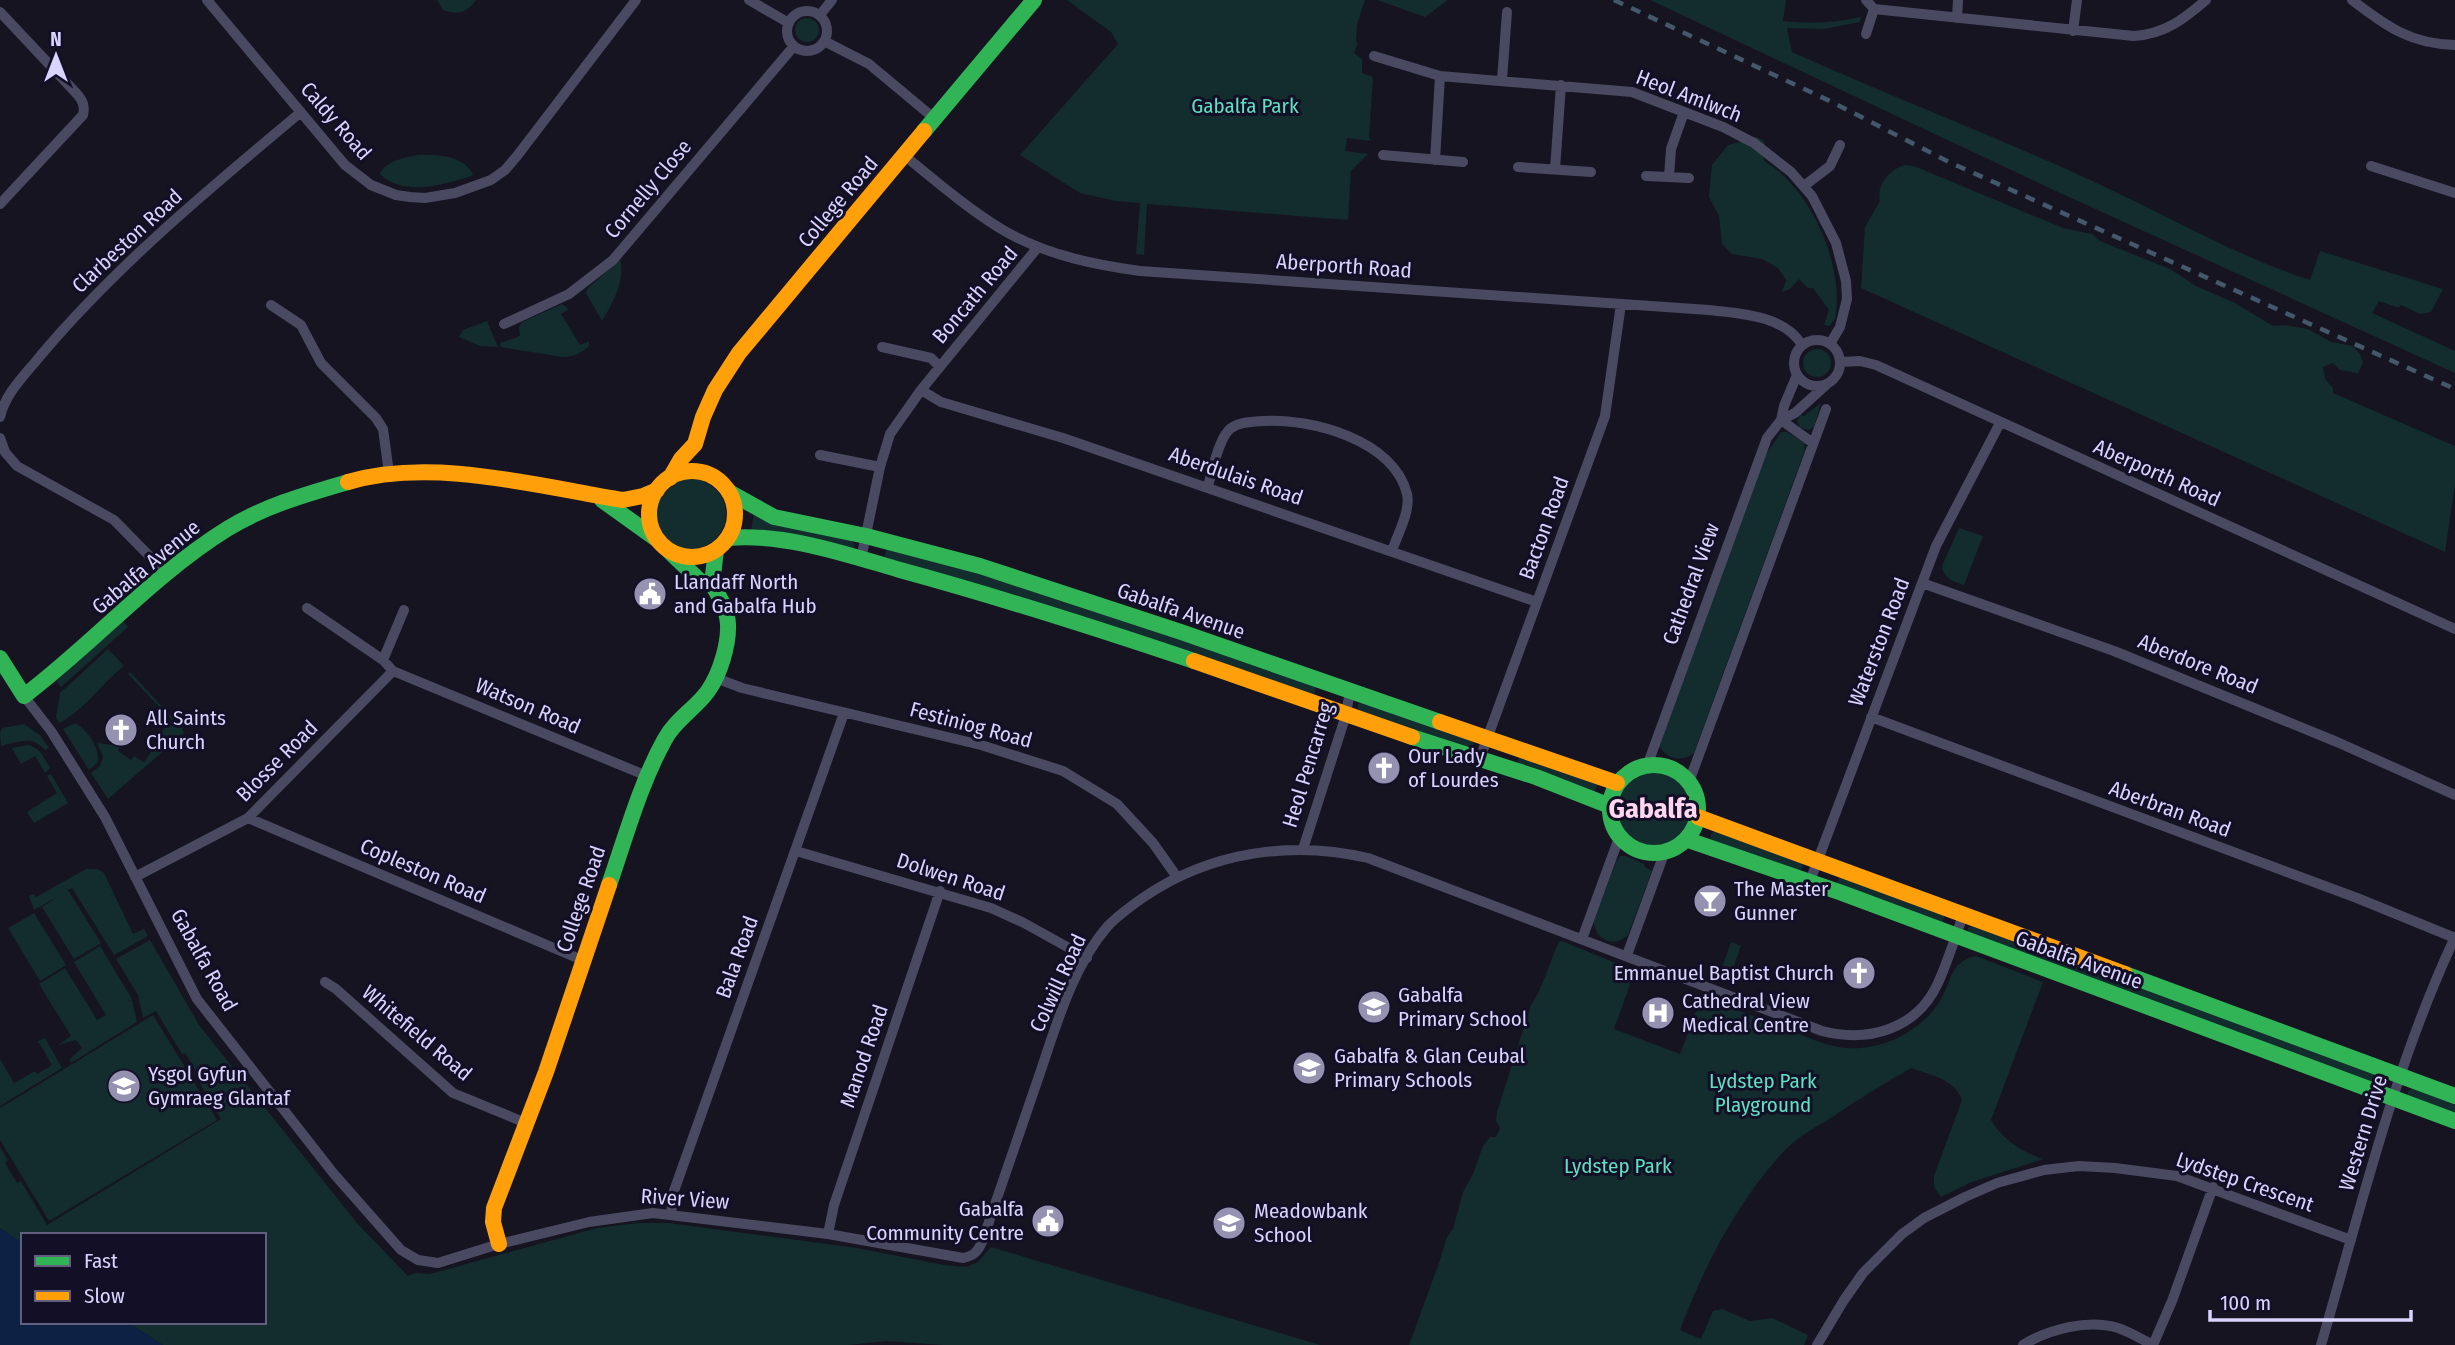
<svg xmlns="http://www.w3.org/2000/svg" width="2455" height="1345" font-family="'Fira Sans Condensed',sans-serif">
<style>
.green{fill:#132c2d}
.water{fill:#0d2144}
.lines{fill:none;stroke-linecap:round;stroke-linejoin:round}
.street{stroke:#4a4962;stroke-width:10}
.fast{stroke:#30b455;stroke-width:16}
.slow{stroke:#ff9f0a;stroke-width:16}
.rail{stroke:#43596b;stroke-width:4.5;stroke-dasharray:10 9;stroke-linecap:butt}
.labels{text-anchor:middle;stroke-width:6;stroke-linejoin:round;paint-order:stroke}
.street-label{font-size:21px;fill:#d9d4ff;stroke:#130f26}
.park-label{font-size:21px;fill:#5fe0c0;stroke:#130f26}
.poi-label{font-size:21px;fill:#d9d4ff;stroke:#130f26;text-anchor:start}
.district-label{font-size:28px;font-weight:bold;fill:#ffd6f0;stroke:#130f26}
</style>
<rect width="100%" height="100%" fill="#161421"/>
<path class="green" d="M 437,0 L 476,0 C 468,12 457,16 443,10 Z
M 1067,0 L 1365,0 L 1357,25 L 1356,42 L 1358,43 L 1354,53 L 1362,59 L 1362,73 L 1373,77 L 1369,137 L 1371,141 L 1347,138 L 1345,151 L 1368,154 L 1351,171 L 1348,220 L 1147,204 L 1144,255 L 1136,254 L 1140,203 L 1116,201 L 1080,193 L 1020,155 L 1118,44 L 1111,32 Z
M 1377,0 L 1448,0 L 1425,17 Z
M 1650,0 L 1786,0 L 1783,21 C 1810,24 1834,23 1861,17 L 1860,22 L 1824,29 L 1787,28 L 1792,52 C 1894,98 2000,138 2101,185 C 2172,218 2236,256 2310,280 L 2320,251 L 2443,289 L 2431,312 L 2420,314 L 2401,305 L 2399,308 L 2379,301 L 2372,313 L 2455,351 L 2455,373 L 2058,192 Z
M795 30a12 12 0 1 1 24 0a12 12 0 1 1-24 0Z
M 1757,137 L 1764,141 L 1764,161 C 1811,188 1845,266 1835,319 L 1829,326 L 1824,325 L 1829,310 L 1813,288 L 1808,288 L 1799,279 L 1790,289 L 1782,292 L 1786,280 L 1778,268 L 1762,259 L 1732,254 L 1722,244 L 1719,216 L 1709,197 L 1712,165 L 1728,145 Z
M 417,155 C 435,154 463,155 473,174 L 471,176 C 444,185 403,197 380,174 C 385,161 404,158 417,155 Z
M 1905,165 L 1914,166 L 2063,228 L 2092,234 L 2100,241 L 2170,269 L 2196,286 L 2235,303 L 2273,326 L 2284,325 L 2308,329 L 2331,342 L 2353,346 L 2360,354 L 2363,363 L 2358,373 L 2340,370 L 2333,363 L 2323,367 L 2325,379 L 2333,388 L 2333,393 L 2455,446 L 2455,484 L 2445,552 L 1861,288 L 1865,227 L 1880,201 C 1876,185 1890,169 1905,165 Z
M 620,260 C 626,279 612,305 602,321 L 586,293 L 587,289 Z
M 562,304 L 569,309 L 561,314 L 580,345 L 589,341 L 589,346 C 580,354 573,357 562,357 L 501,347 L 500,343 L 520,336 L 519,327 L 522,322 Z
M 487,321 L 498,347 L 480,346 L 459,337 L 463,330 Z
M1803 363a14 14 0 1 1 28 0a14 14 0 1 1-28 0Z
M 1821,403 L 1814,427 L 1808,430 L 1800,427 L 1797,421 L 1800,415 L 1804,416 Z
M 1781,432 L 1787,432 L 1804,442 L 1805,450 L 1694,753 C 1681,763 1667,759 1659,746 L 1764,457 Z
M656 514a35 35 0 1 1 70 0a35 35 0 1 1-70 0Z
M 754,513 L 851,539 L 855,547 L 849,551 L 751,530 Z
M 1959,528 L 1983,536 L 1964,585 C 1953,581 1944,579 1942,566 Z
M 887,548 L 998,578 L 1317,685 L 1313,697 L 884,559 Z
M 123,621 L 128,627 L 61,687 L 56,681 Z
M 108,649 L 124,666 C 100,685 85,710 59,723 L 56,718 L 60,693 Z
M 130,672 L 181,727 L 184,733 L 108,799 L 91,773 L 100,766 L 103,757 L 97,743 L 119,746 L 118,751 L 131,760 L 134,756 L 144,762 L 158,742 L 156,739 L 172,720 L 128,674 Z
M 1363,702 L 1474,741 L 1473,748 L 1471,749 L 1358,712 L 1358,704 Z
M 75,723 C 87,729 100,748 98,762 L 89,770 L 63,729 Z
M 24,724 L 41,736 L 49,748 L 45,750 C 32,735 18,742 1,746 L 0,733 L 2,728 Z
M 28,745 C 40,747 44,758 50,768 L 45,773 L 35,756 L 21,764 L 12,748 Z
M 1520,755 L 1598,783 L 1594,794 L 1516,766 Z
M1618 809a37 37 0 1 1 74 0a37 37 0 1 1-74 0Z
M 51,774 L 68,803 L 34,823 L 27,812 L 57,793 L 47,776 Z
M 1715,831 L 1802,863 L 1803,867 L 1800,871 L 1711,840 L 1711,834 Z
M 1620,856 L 1626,856 L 1644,864 L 1645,867 L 1652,871 L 1628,935 C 1618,944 1608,944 1598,935 L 1593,922 L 1616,862 Z
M 86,869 L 98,869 L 104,873 L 133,934 L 144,929 L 148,936 L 114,955 L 72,888 L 68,890 L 101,943 L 74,959 L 42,907 L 59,896 L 34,910 L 29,896 L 34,894 L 36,897 Z
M 1840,875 L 1945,915 L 1941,925 L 1836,886 Z
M 34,913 L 66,965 L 40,981 L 8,928 Z
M 1971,926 L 2382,1077 L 2383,1080 L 2379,1085 L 1968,934 L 1968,928 Z
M 150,940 L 199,1025 L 357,1223 L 408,1276 L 416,1273 L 430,1274 L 597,1228 L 637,1223 L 669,1223 L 857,1248 L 944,1265 L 966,1267 L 978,1262 L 991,1247 L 1320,1345 L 943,1345 L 887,1341 L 848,1345 L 163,1345 L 127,1322 L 264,1322 L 264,1235 L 23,1235 L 23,1244 L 0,1228 L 0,1147 L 8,1160 L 5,1163 L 17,1183 L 21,1181 L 47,1225 L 221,1119 L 195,1075 L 197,1073 L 185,1053 L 182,1054 L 156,1011 L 143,1018 L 138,995 L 116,959 Z
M 1562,941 L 1635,971 L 1614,1029 L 1680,1054 L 1702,996 C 1733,1008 1763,1020 1793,1032 C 1810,1038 1827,1046 1845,1048 C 1881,1051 1918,1033 1938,1004 C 1952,984 1948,962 1976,956 L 2043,982 L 1991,1120 C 2002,1139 2022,1152 2043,1159 L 1969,1183 L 1941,1197 L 1934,1187 L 1934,1176 L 1962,1100 C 1955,1079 1930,1075 1911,1068 C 1883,1084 1856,1101 1829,1119 C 1814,1128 1798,1137 1785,1150 C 1737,1202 1705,1264 1680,1330 L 1701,1339 L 1713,1311 L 1722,1309 L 1750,1321 L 1772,1318 L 1808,1335 L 1804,1345 L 1409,1345 L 1439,1263 L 1447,1237 L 1453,1229 L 1463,1192 L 1473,1174 L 1483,1146 L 1490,1137 L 1496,1137 L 1500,1128 L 1496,1121 L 1497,1112 L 1531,1005 C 1544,986 1549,962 1559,942 Z
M 1731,942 L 1741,946 L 1728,982 L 1718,979 Z
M 100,946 L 132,999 L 128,1002 L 132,1000 L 137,1022 L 71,1063 L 69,1060 L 82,1048 L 76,1040 L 58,1045 L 71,1036 L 39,984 L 65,968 L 97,1020 L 106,1015 L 74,962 Z
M 153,1015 L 217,1120 L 49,1221 L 0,1140 L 0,1108 Z
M 45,1038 L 62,1068 L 0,1106 L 0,1059 L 14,1083 L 35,1071 L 37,1074 L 52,1065 L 38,1041 Z
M 2414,1087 L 2455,1102 L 2455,1115 L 2408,1096 L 2408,1091 Z"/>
<path class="water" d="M 0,1228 L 23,1244 L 23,1322 L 127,1322 L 163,1345 L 0,1345 Z"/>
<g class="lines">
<path class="street" d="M 207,0 L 345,165 L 371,185 L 396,195 L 410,197 L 425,198 L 455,193 L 491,180 L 505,170 L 517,156 L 636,0
M 749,0 L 789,23
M 1866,0 L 1874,9 L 2134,36 C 2165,34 2184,19 2206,0
M 2352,0 C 2386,26 2410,44 2455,45
M787 31a20 20 0 1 1 40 0a20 20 0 1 1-40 0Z
M 0,12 L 77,94 C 83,101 85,106 83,115 L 0,204
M 820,15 L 832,0
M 1957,18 L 1958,0
M 2073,31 L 2077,0
M 1866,34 L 1874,9
M 824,41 L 869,64 L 935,119
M 1374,56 L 1440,76 L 1632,92 L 1723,127 L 1754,143 L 1791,172 L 1812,196 L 1836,243 L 1846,281 L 1847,299 L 1840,327 L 1830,344
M 1502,80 L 1507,12
M 904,155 C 934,180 978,217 1012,235 C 1052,256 1096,265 1140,271 L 1709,310 C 1741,314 1784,315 1802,345
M 1383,155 L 1463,162
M 1435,160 L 1440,76
M 2371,166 L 2455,193
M 1518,167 L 1591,172
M 1555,169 L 1561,85
M 1646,176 L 1689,178
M 1669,177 L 1671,149 L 1684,112
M 1804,186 L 1830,166 L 1840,145
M 271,305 L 301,325 L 321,363 L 376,418 L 383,429 L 389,473
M 504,324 L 569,294 L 613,260 L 794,46
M1794 363a23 23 0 1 1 46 0a23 23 0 1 1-46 0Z
M 882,347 L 931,358 L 940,367
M 1840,362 L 1860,361 L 1876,365 L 2455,629
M 921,390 L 941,402 L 1063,438 L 1537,602
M 0,417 C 5,393 26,374 41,355 C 117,265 210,188 301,112
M 1781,420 L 1784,406 L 1797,375
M 1781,420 L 1813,443
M 0,438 L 5,452 L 17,466 L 114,520 L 166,573
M 820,455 L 880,467
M 1208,486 C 1212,472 1218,442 1228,431 C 1236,422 1251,422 1263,421 C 1311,418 1394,440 1407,494 C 1411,511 1397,535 1392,551
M 861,559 L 880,467 L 890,434 L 921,390 L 1038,247
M 1922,583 L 2114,651 L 2337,742 L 2455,795
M 307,608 L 383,660 L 393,671 L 647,776
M 383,660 L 404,610
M 716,678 L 742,688 L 981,745 L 1063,771 L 1117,804 L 1153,843 L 1177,877
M 24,696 L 51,731 L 105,817 L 197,999 L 334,1174 L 401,1250 L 418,1260 L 438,1263 L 499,1244 L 589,1222 L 653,1213 L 828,1234 L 963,1258 C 974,1256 978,1251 982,1242 C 1001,1187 1020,1131 1039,1076 C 1056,1026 1072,968 1107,927 C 1118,915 1131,906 1144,897 C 1210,852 1291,840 1368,858 L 1822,1031 C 1869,1043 1917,1029 1938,983 C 1948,961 1955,938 1963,915
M 1871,717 L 2357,898 L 2455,938
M 1480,758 L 1605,416 L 1621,304
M 1647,766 L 1767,438 L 1781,420 L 1795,413 L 1826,385
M 1689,782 L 1826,409
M 248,818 L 582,960
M 1303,849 L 1345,718 L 1350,692
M 796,851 L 991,908 L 1024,923 L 1087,958
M 135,877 L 248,818 L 393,671
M 1810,881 L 1936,546 L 2000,423
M 1582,939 L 1620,835
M 1627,955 L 1665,851
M 325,982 L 336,989 L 453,1093 L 526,1123
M 671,1214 L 674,1191 L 844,713
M 828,1234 L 834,1205 L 940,891
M 1817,1345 L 1844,1300 L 1863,1273 L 1902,1234 L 1924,1218 L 1965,1197 L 1997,1183 L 2044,1170 L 2079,1166 L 2115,1168 L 2177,1176 L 2351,1240
M 2023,1345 C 2049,1329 2088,1319 2118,1328 C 2130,1332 2141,1339 2153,1345
M 2153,1345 L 2172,1301 L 2213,1187
M 2321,1345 C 2361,1208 2394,1067 2455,937"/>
<path class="fast" d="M 924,131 L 1034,0
M 729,492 L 774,517 L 866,536 L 980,566 L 1181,632 L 1440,722
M 602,500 L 655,538
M 728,538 C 785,533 845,554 900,570 C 999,597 1096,628 1194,661
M 712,584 L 716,550
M 0,658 L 24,696 C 94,643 153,575 227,529 C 264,506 307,494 348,482
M 1412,737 L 1536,777 L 1610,806
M1610 809a44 44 0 1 1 88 0a44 44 0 1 1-88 0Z
M 1688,840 L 1842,893 L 2455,1121
M 609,885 C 626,836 640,784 665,739 C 675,720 696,708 708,691 C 720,674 729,644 728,624 C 727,609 719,596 712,584 L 700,581 L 669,551
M 2125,974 L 2455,1096"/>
<path class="slow" d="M649 514a43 43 0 1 1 86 0a43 43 0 1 1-86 0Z
M 670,478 L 681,459 L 695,444 L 703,417 L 715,390 L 739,353 L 924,131
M 348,482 C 432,457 537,486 623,500 L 643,496 L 657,490
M 1194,661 L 1412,737
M 1440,722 L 1617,783
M 1698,817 L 2125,974
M 499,1244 L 493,1222 L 494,1208 L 546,1072 L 609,885"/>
<path class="rail" d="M 1614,0 L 1832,102 L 1949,162 L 2455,389"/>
</g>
<defs>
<symbol id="civic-disc" viewBox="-11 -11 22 22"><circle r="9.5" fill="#9591b1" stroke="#130f26"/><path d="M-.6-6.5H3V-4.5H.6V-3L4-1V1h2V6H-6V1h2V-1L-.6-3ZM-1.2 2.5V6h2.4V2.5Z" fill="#fff"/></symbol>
<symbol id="church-disc" viewBox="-11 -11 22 22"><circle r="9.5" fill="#9591b1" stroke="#130f26"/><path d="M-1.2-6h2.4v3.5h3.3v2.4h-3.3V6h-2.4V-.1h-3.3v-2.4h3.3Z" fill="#fff"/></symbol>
<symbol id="bar-disc" viewBox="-11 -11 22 22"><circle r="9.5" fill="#9591b1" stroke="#130f26"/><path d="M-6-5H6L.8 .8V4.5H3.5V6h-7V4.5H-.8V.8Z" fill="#fff"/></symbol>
<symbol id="school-disc" viewBox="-11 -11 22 22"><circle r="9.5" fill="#9591b1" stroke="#130f26"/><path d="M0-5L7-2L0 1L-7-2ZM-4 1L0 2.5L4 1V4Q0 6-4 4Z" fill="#fff"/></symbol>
<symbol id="hospital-disc" viewBox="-11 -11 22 22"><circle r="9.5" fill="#9591b1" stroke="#130f26"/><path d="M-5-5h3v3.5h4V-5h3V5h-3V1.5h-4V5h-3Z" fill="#fff"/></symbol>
</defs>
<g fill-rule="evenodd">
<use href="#civic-disc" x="631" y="575" width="38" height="38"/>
<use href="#church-disc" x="102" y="711" width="38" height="38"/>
<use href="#church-disc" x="1365" y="749" width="38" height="38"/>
<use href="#bar-disc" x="1691" y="882" width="38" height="38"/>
<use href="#church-disc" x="1840" y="954" width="38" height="38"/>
<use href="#school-disc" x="1355" y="988" width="38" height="38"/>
<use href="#hospital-disc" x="1639" y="994" width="38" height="38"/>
<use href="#school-disc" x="1290" y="1049" width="38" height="38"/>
<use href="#school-disc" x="105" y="1067" width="38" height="38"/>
<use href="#civic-disc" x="1029" y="1202" width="38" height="38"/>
<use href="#school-disc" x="1210" y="1204" width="38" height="38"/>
</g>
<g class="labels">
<g class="street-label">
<text transform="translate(1689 96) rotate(21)" y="7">Heol Amlwch</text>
<text transform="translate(336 121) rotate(49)" y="7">Caldy Road</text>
<text transform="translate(648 189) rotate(-50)" y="7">Cornelly Close</text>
<text transform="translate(838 202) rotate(-50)" y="7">College Road</text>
<text transform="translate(127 241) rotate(-43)" y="7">Clarbeston Road</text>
<text transform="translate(1344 266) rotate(4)" y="7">Aberporth Road</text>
<text transform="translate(975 295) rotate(-50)" y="7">Boncath Road</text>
<text transform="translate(2157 473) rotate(24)" y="7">Aberporth Road</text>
<text transform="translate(1236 476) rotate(19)" y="7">Aberdulais Road</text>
<text transform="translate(1544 528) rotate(-70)" y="7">Bacton Road</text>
<text transform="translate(146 567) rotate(-40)" y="7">Gabalfa Avenue</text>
<text transform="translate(1691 584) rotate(-70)" y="7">Cathedral View</text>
<text transform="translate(1181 611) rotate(19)" y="7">Gabalfa Avenue</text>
<text transform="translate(1879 642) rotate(-69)" y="7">Waterston Road</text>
<text transform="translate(2198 664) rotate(22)" y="7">Aberdore Road</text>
<text transform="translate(528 706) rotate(23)" y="7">Watson Road</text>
<text transform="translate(971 725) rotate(15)" y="7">Festiniog Road</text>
<text transform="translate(277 761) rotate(-45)" y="7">Blosse Road</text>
<text transform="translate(1308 765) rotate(-73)" y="7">Heol Pencarreg</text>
<text transform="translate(2170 809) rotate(20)" y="7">Aberbran Road</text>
<text transform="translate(423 871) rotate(23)" y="7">Copleston Road</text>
<text transform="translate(951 877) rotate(18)" y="7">Dolwen Road</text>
<text transform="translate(581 899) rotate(-71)" y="7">College Road</text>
<text transform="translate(737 957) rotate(-70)" y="7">Bala Road</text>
<text transform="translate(204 960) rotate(61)" y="7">Gabalfa Road</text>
<text transform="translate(2079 960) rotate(20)" y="7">Gabalfa Avenue</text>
<text transform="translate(1058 983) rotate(-65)" y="7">Colwill Road</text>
<text transform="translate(417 1033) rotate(40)" y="7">Whitefield Road</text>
<text transform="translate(864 1056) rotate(-71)" y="7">Manod Road</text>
<text transform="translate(2363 1133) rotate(-73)" y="7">Western Drive</text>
<text transform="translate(2245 1182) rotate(19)" y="7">Lydstep Crescent</text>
<text transform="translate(685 1199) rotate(4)" y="7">River View</text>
</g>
<g class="park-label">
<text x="1245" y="113">Gabalfa Park</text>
<text x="1763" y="1088">Lydstep Park<tspan x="1763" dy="24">Playground</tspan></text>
<text x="1618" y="1173">Lydstep Park</text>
</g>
<g class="poi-label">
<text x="674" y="589">Llandaff North<tspan x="674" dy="24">and Gabalfa Hub</tspan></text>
<text x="146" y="725">All Saints<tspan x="146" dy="24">Church</tspan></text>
<text x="1408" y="763">Our Lady<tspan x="1408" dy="24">of Lourdes</tspan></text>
<text x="1734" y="896">The Master<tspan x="1734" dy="24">Gunner</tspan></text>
<text x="1834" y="980" text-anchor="end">Emmanuel Baptist Church</text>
<text x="1398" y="1002">Gabalfa<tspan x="1398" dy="24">Primary School</tspan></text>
<text x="1682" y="1008">Cathedral View<tspan x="1682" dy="24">Medical Centre</tspan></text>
<text x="1334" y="1063">Gabalfa &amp; Glan Ceubal<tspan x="1334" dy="24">Primary Schools</tspan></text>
<text x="148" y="1081">Ysgol Gyfun<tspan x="148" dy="24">Gymraeg Glantaf</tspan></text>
<text x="1024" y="1216" text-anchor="end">Gabalfa<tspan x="1024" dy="24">Community Centre</tspan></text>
<text x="1254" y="1218">Meadowbank<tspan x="1254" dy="24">School</tspan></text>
</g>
<g class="district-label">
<text x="1653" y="818">Gabalfa</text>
</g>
</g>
<rect x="21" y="1233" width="245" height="91" fill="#130f26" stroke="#625e7d" stroke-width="2"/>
<rect x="35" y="1256" width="35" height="10" fill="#30b455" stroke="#625e7d" stroke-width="2"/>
<text x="84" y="1268" font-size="21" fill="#d9d4ff">Fast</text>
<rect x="35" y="1291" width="35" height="10" fill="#ff9f0a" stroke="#625e7d" stroke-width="2"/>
<text x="84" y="1303" font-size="21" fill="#d9d4ff">Slow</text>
<g transform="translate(56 56)" stroke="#130f26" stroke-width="5" paint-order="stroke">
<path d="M0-5L12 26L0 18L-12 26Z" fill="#d9d4ff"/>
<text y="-10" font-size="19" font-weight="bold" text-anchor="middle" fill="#d9d4ff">N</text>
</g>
<path d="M2210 1310v10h201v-10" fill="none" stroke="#d9d4ff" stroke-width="3.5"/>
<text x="2220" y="1310" font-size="21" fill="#d9d4ff" stroke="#130f26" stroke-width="5" paint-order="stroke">100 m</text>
</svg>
